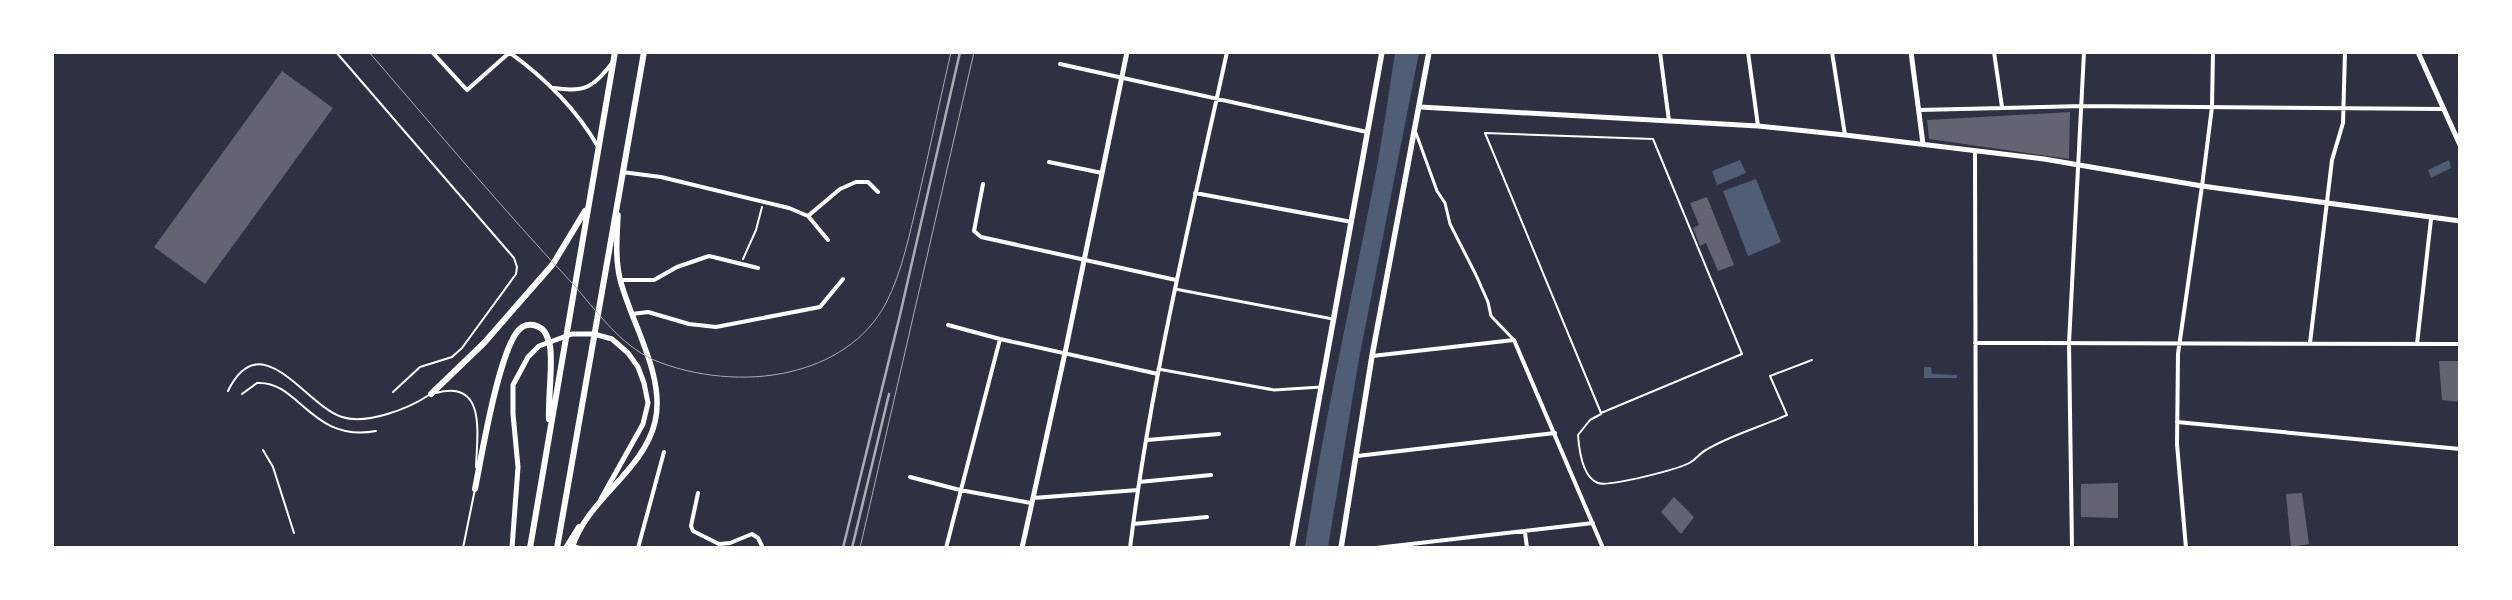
<svg xmlns="http://www.w3.org/2000/svg" width="2512" height="600" font-family="'DM Sans',sans-serif">
<style>
.water{fill:#4f5d75}
.building{fill:#626471}
.lines{fill:none;stroke-linecap:round;stroke-linejoin:round}
.path{stroke:#fff;stroke-width:2}
.service{stroke:#fff;stroke-width:2}
.pedestrian{stroke:#fff;stroke-width:3}
.minor{stroke:#fff;stroke-width:4}
.tertiary{stroke:#fff;stroke-width:5}
.secondary{stroke:#fff;stroke-width:5.5}
.trunk{stroke:#fff;stroke-width:6}
.tram{stroke:#abadb3;stroke-width:1}
.rail{stroke:#abadb3;stroke-width:2.5}
</style>
<rect width="100%" height="100%" fill="#2d3142"/>
<path class="water" d="M 1395,53 L 1419,53 L 1359,359 L 1328,547 L 1305,547 C 1323,426 1350,307 1373,187 C 1382,143 1388,97 1395,53 Z
M 1740,160 L 1746,173 L 1717,185 L 1712,171 Z
M 2449,160 L 2451,168 L 2431,178 L 2428,170 Z
M 1756,179 L 1781,242 L 1748,256 L 1723,191 Z
M 1924,367 L 1931,367 L 1932,374 L 1957,375 L 1957,378 L 1924,378 Z"/>
<path class="building" d="M 282,71 L 333,108 L 205,284 L 154,247 Z
M 2070,112 L 2069,159 L 1929,139 L 1927,120 Z
M 1707,197 L 1734,265 L 1718,271 L 1706,243 L 1700,246 L 1693,228 L 1699,225 L 1690,203 Z
M 2439,361 L 2460,361 L 2460,402 L 2442,400 Z
M 2118,483 L 2118,518 L 2081,517 L 2081,484 Z
M 2302,493 L 2309,544 L 2291,547 L 2286,494 Z
M 1674,497 L 1694,517 L 1681,534 L 1661,512 Z"/>
<g class="lines">
<path class="path" d="M 1485,133 L 1653,139 L 1742,354 L 1601,413 Z
M 743,259 L 756,230 L 762,207
M 1601,414 L 1590,420 L 1578,435 C 1579,449 1582,477 1598,483 C 1609,487 1680,469 1691,462 C 1696,459 1700,453 1706,450 C 1728,436 1763,426 1787,415 L 1770,376 L 1812,360"/>
<path class="service" d="M 336,52 L 514,258 L 517,267 L 516,274 L 462,348 L 452,357 L 420,367 L 393,392
M 228,391 C 261,323 305,405 342,417 C 366,425 408,409 429,395
M 436,393 C 487,379 477,435 476,467
M 242,394 L 257,383 C 299,380 311,443 376,431
M 263,450 L 273,467 L 294,533
M 463,548 L 475,489"/>
<path class="pedestrian" d="M 1416,133 L 1437,191 L 1445,203 L 1450,224 L 1476,275 L 1488,302 L 1491,316 L 1514,340
M 1175,289 L 1333,319
M 1158,369 L 1274,390 L 1321,387"/>
<path class="minor" d="M 432,52 L 467,90 L 509,53
M 509,52 C 545,78 575,107 597,145
M 1660,52 L 1669,121
M 1748,52 L 1758,126
M 1832,52 L 1845,135
M 1994,52 L 2002,107
M 1060,64 L 1367,132
M 554,88 C 586,93 593,87 613,62
M 1919,110 L 2082,106 L 2444,109
M 1975,151 L 1976,548
M 1049,162 L 1102,173
M 622,172 L 661,177 L 789,208 L 808,216 L 828,240
M 983,184 L 974,231 L 981,237 L 1176,280
M 1195,193 L 1352,222
M 808,216 L 840,189 L 856,182 L 868,182 L 878,192
M 620,280 L 654,280 L 677,267 L 709,256 L 758,268
M 632,314 L 648,312 L 689,324 L 716,327 L 820,307 L 843,279
M 948,325 L 1000,339 L 1158,374
M 1975,343 L 2460,344
M 2310,343 L 2332,160 L 2343,123 L 2345,52
M 2417,344 L 2431,219
M 1372,356 L 1514,340 L 1603,548
M 2177,422 L 2460,449
M 1147,440 L 1219,434
M 1357,456 L 1555,433
M 910,477 L 960,490 L 1031,503
M 1139,482 L 1211,475
M 698,493 L 691,526 L 693,531 L 719,544 L 730,543 L 752,534 L 758,538 L 763,548
M 1033,498 L 1138,490
M 1133,524 L 1207,517
M 1525,532 L 1527,548
M 573,546 L 580,548
M 638,548 L 664,452
M 946,548 L 1000,339
M 1130,548 C 1151,380 1191,217 1227,52
M 1376,548 L 1593,523
M 2072,548 L 2069,343 L 2084,52
M 2186,548 L 2177,444 L 2178,354 L 2202,186 L 2212,107 L 2213,52"/>
<path class="tertiary" d="M 1911,52 L 1923,144
M 2418,52 L 2460,145
M 1420,107 L 1758,126 L 1845,135 L 2044,159 L 2202,186 L 2460,221
M 512,548 L 518,467 L 513,414 L 513,385 L 528,357 L 539,346 L 572,334 L 594,334 L 612,339 L 628,353 L 638,367 L 644,383 L 648,403 L 643,424 L 601,499
M 1022,548 L 1065,353 L 1127,52"/>
<path class="secondary" d="M 572,548 C 587,499 643,472 655,422 C 666,376 631,323 620,279 C 615,258 617,236 618,215
M 1292,548 L 1382,52
M 1341,548 L 1372,356 L 1429,52"/>
<path class="trunk" d="M 431,394 L 484,343 L 553,264 L 585,211
M 475,489 C 481,459 500,343 521,328 C 525,324 533,324 539,327 C 546,330 548,339 550,346 C 553,365 548,398 549,419
M 530,548 L 615,52
M 557,548 L 644,52
M 566,548 L 579,527"/>
<path class="tram" d="M 369,52 C 436,130 502,208 572,283 C 596,310 620,345 654,360 C 694,377 747,382 789,372 C 829,363 866,341 886,303 C 903,270 910,231 919,195 C 930,148 940,100 951,52
M 860,548 L 974,52"/>
<path class="rail" d="M 843,548 L 900,315 L 960,52
M 852,548 L 889,394"/>
</g>
<rect width="2512" height="600" fill="none" stroke="#ffffff" stroke-width="108"/>
</svg>
